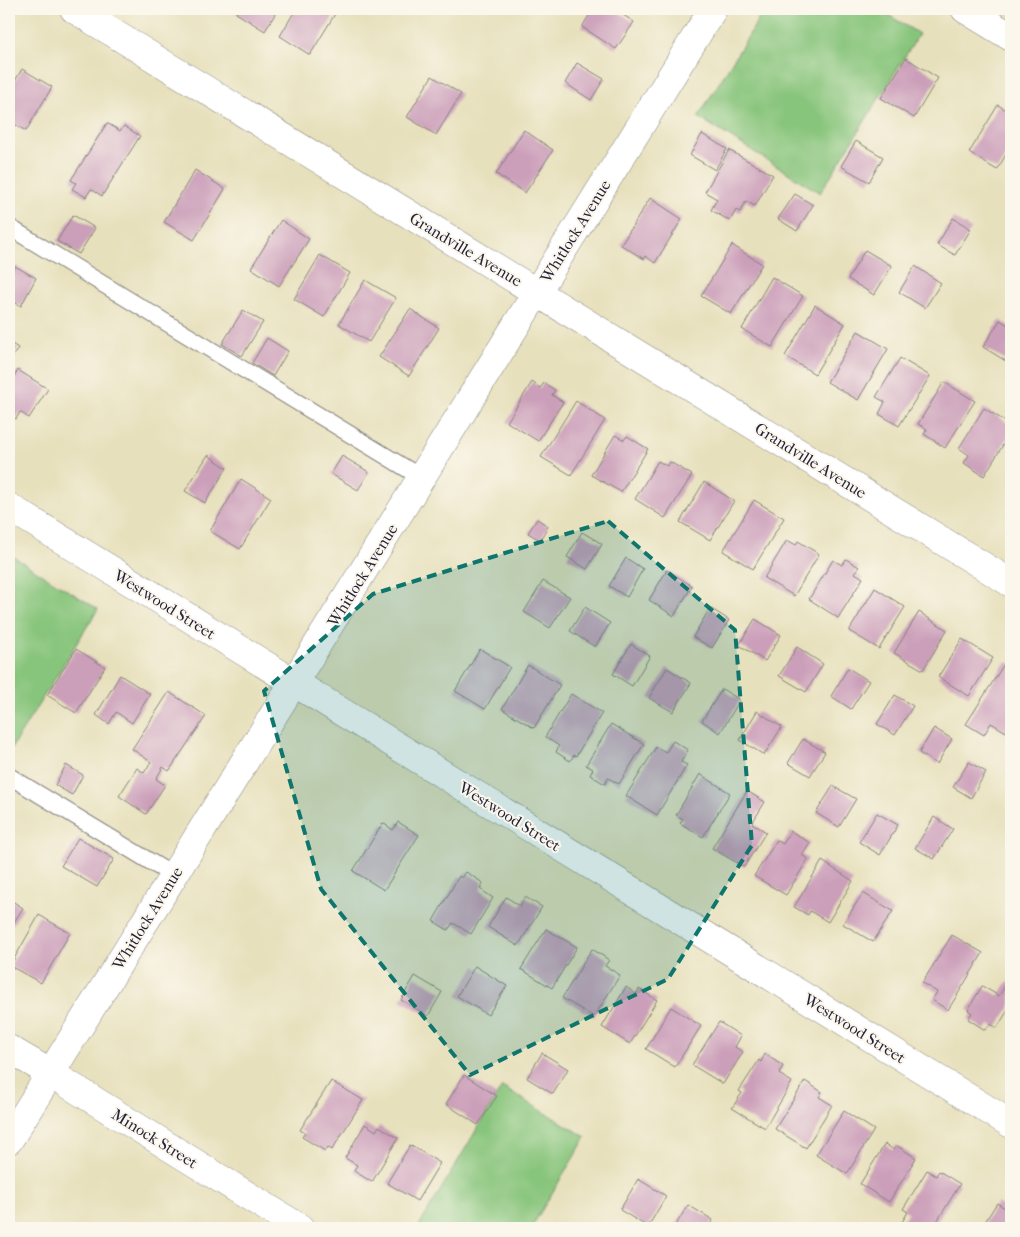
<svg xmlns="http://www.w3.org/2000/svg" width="1020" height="1237" font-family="'IM FELL French Canon',serif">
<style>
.green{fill:#88c57b;stroke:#55745b}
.building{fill:#cb9eb9}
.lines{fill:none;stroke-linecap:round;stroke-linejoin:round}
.lane-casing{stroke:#84817c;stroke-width:18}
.street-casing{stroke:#84817c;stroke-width:29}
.lane{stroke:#fff;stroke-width:16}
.street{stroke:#fff;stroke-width:28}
.marked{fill:#0f766e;fill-opacity:0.2;stroke:#0f766e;stroke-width:4;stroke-dasharray:10 6;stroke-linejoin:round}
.labels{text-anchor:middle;stroke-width:4;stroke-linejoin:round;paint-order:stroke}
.street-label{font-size:16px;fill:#22223b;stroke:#fbf7ec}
</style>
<rect width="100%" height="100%" fill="#fbf7ec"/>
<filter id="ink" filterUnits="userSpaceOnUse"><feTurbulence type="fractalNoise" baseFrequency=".02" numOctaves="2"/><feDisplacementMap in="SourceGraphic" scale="10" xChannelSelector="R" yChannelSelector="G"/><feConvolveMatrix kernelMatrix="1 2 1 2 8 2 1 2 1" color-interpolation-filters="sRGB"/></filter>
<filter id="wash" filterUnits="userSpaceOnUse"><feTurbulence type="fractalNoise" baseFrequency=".0096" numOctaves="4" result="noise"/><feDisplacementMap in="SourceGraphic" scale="20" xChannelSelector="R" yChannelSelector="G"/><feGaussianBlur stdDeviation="1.12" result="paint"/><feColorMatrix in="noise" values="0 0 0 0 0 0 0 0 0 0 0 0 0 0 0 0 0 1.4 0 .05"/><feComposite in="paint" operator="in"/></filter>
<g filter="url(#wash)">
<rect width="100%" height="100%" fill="#e7e0bc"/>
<path class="green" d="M 765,9 L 879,9 L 919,34 L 820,193 L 698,117 Z
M 9,554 L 98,609 L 9,752 Z
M 502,1087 L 586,1137 L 531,1228 L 418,1228 Z"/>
<g id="blocks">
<path class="building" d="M 238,9 L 278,9 L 265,31 L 236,13 Z
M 296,9 L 338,9 L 310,55 L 280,36 Z
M 593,9 L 614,9 L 634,22 L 616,49 L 582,27 Z
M 906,58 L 938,78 L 914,118 L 881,98 Z
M 577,63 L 604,79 L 591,100 L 565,83 Z
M 22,69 L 52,87 L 26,131 L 9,121 L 9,91 Z
M 432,76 L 461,94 L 436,135 L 407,117 Z
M 998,105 L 1011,113 L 1011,146 L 997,170 L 969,153 Z
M 107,123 L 120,131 L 124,126 L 140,136 L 102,196 L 91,189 L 86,197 L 72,189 L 76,183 L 71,180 Z
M 524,130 L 553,150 L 525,193 L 496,174 Z
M 702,134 L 727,149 L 715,170 L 690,155 Z
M 856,141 L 883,157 L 869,182 L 841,166 Z
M 729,150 L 773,175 L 755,206 L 746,201 L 740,212 L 736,210 L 730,221 L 711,210 L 717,199 L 705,192 Z
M 195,170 L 225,189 L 194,240 L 164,222 Z
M 795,194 L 813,205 L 797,231 L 778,219 Z
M 650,198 L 682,219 L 655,263 L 645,256 L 644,259 L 621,245 Z
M 73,215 L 95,228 L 79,254 L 57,241 Z
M 953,218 L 971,229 L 955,255 L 937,245 Z
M 281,220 L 309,239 L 279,286 L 251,268 Z
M 732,245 L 762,264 L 731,314 L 701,296 Z
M 865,250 L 892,266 L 874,295 L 848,279 Z
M 320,255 L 350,273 L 324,317 L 294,299 Z
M 15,266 L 36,278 L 21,306 L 9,299 L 9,277 Z
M 915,266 L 941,283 L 925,308 L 899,292 Z
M 772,277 L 803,296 L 772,347 L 742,329 Z
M 365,280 L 396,298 L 369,342 L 339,324 Z
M 815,305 L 845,324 L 815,374 L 785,356 Z
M 410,309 L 439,328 L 409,376 L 379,357 Z
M 243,310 L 263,322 L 242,356 L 222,344 Z
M 1000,320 L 1011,327 L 1011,358 L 1009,363 L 983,347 Z
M 858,331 L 888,349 L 858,400 L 827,382 Z
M 267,338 L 288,351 L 273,376 L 252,363 Z
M 9,342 L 18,348 L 9,363 Z
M 900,358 L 930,376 L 899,426 L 879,414 L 885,402 L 876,397 Z
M 18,370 L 48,389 L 29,418 L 20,412 L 16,419 L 9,415 L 9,385 Z
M 532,382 L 540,388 L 544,383 L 555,390 L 552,395 L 563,402 L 538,441 L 507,422 Z
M 944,382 L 975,401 L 945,448 L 924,434 L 927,429 L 918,424 Z
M 576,401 L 605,420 L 571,475 L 541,457 Z
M 984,408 L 1011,425 L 1011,432 L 984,476 L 964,463 L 969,455 L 959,448 Z
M 615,435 L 624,440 L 627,436 L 648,449 L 621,492 L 591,475 Z
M 208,455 L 227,468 L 205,503 L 185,491 Z
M 342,456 L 369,472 L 358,490 L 331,474 Z
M 658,461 L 667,466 L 670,462 L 692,475 L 665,518 L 635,499 Z
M 241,479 L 271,498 L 240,549 L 210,531 Z
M 704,482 L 734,501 L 710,540 L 680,522 Z
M 754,500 L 784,518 L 753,569 L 723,551 Z
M 537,519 L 548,526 L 540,540 L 528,533 Z
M 582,532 L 602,544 L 587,569 L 567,557 Z
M 787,540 L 796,545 L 798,541 L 819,554 L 794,596 L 764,578 Z
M 626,558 L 643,569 L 627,597 L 609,586 Z
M 846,559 L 859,567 L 855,573 L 863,578 L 838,618 L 809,599 L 833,560 L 842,565 Z
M 667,570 L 692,586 L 674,616 L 649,600 Z
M 543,581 L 570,597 L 550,628 L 524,612 Z
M 875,588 L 905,607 L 879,649 L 849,631 Z
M 585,607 L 610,623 L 595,647 L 570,631 Z
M 710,608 L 729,620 L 712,648 L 693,637 Z
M 919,612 L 947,630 L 923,670 L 894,653 Z
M 755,619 L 781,635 L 765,661 L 739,645 Z
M 962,639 L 993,658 L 969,696 L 938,677 Z
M 631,644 L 650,656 L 632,686 L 613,674 Z
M 797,647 L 823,664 L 806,692 L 779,676 Z
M 76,649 L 105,667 L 76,713 L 47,695 Z
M 480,649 L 510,667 L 485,709 L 455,691 Z
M 1006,661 L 1011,664 L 1011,723 L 1006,732 L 991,723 L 984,735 L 966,724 Z
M 528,665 L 560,685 L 534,728 L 502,709 Z
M 667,668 L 691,683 L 673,712 L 649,698 Z
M 848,668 L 869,681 L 851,709 L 831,696 Z
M 120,675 L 150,694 L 132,723 L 116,712 L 109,724 L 96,715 Z
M 722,689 L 740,700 L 720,733 L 702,721 Z
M 169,692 L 206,716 L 169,771 L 163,767 L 156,779 L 165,785 L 146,814 L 119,796 L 137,768 L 144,773 L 151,762 L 132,749 Z
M 571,694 L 602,713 L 576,756 L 574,755 L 570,761 L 556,752 L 559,746 L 545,737 Z
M 895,695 L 913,706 L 895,735 L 877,724 Z
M 757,711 L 782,727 L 764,755 L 740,740 Z
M 611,724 L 644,744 L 619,784 L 608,778 L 605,784 L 590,775 L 593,769 L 586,765 Z
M 934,728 L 952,739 L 937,764 L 919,753 Z
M 803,739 L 825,752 L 810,776 L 788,763 Z
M 673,741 L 688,750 L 681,762 L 687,765 L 657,815 L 626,796 L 656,747 L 666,752 Z
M 969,762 L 986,772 L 971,798 L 953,787 Z
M 66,765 L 83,775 L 72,795 L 55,785 Z
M 700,774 L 730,793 L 703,837 L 680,823 L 683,819 L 676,815 Z
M 833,786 L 856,799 L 839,827 L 816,813 Z
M 747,791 L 765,802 L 752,823 L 766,832 L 744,867 L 712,848 Z
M 877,813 L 898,825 L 880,855 L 859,842 Z
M 934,817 L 953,829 L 934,859 L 915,848 Z
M 398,822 L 419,835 L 384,890 L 353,871 L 383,823 L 393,830 Z
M 791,831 L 810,843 L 802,855 L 808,859 L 786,895 L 754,876 L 777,840 L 783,844 Z
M 78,838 L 114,859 L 97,887 L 61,866 Z
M 822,861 L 853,881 L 828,922 L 810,911 L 808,915 L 794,907 Z
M 466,872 L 483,883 L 480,889 L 493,898 L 471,934 L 453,923 L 448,930 L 433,921 L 459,876 L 462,878 Z
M 863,893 L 893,911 L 873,942 L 843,924 Z
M 506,897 L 520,906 L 525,897 L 542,907 L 518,946 L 488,927 Z
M 9,899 L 23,908 L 9,930 Z
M 39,915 L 70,933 L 41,983 L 10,966 Z
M 546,929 L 577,947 L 552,988 L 521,969 Z
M 952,935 L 983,953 L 948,1010 L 932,1000 L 937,992 L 922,983 Z
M 592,949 L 609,960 L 605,966 L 620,975 L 594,1017 L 562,998 Z
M 475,966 L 507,986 L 488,1015 L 457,996 Z
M 415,976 L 442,992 L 428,1016 L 401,1000 Z
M 1008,981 L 1011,983 L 1011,1005 L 997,1028 L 990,1024 L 985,1030 L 968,1019 L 972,1013 L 968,1010 L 982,986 L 999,996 Z
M 626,987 L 636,994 L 639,989 L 657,1000 L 630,1044 L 602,1027 Z
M 671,1007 L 701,1026 L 675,1067 L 646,1049 Z
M 719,1022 L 741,1036 L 735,1047 L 743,1052 L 723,1084 L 692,1065 Z
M 542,1053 L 568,1069 L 553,1094 L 527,1078 Z
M 765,1054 L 783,1066 L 779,1074 L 792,1082 L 765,1128 L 732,1108 L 742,1093 L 739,1091 L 759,1060 L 761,1062 Z
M 464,1075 L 497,1096 L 478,1125 L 446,1104 Z
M 331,1081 L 363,1100 L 332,1150 L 328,1147 L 325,1151 L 302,1137 L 305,1133 L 300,1130 Z
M 805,1081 L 822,1092 L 819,1097 L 832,1105 L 806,1148 L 775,1129 Z
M 844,1111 L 874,1130 L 847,1174 L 816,1155 Z
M 365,1124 L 376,1131 L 379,1126 L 398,1138 L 372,1182 L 354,1171 L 357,1165 L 345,1158 Z
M 885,1144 L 894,1150 L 896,1145 L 916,1158 L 889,1202 L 860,1184 Z
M 410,1145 L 440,1163 L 417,1201 L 387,1183 Z
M 927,1170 L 936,1176 L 939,1171 L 960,1184 L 933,1228 L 927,1224 L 924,1228 L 912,1228 L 902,1222 L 908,1212 L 903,1209 Z
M 638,1179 L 666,1196 L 648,1227 L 620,1210 Z
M 997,1203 L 1011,1212 L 1011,1228 L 981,1228 Z
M 688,1205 L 713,1220 L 708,1228 L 674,1228 Z
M 863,1222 L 872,1228 L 859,1228 Z"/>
</g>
</g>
<g filter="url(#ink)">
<use href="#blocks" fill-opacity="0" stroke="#84817c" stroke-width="1"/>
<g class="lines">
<defs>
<path id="lane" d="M 9,227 L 422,478
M 9,776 L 174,876"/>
<path id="street" d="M 74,9 L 1011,583
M 965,9 L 1011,37
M 9,507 L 1011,1124
M 9,1049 L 50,1073 L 300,1228
M 9,1140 L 713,9"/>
</defs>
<use href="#lane" class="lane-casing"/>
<use href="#street" class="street-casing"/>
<use href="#lane" class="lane"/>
<use href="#street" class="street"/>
</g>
</g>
<path class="marked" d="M 608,521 L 735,630 L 752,845 L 668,979 L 470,1075 L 321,889 L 264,691 L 373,594 Z"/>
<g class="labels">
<g class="street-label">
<text transform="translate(575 231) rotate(-58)" y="6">Whitlock Avenue</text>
<text transform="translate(466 249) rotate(31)" y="6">Grandville Avenue</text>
<text transform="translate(811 460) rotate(32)" y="6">Grandville Avenue</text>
<text transform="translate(362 575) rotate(-58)" y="6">Whitlock Avenue</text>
<text transform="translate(165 604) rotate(32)" y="6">Westwood Street</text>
<text transform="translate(510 816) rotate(32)" y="6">Westwood Street</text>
<text transform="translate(147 918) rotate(-58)" y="6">Whitlock Avenue</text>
<text transform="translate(855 1028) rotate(32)" y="6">Westwood Street</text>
<text transform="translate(155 1138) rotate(32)" y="6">Minock Street</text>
</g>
</g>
<rect width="1020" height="1237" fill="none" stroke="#fbf7ec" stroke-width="30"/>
</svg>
